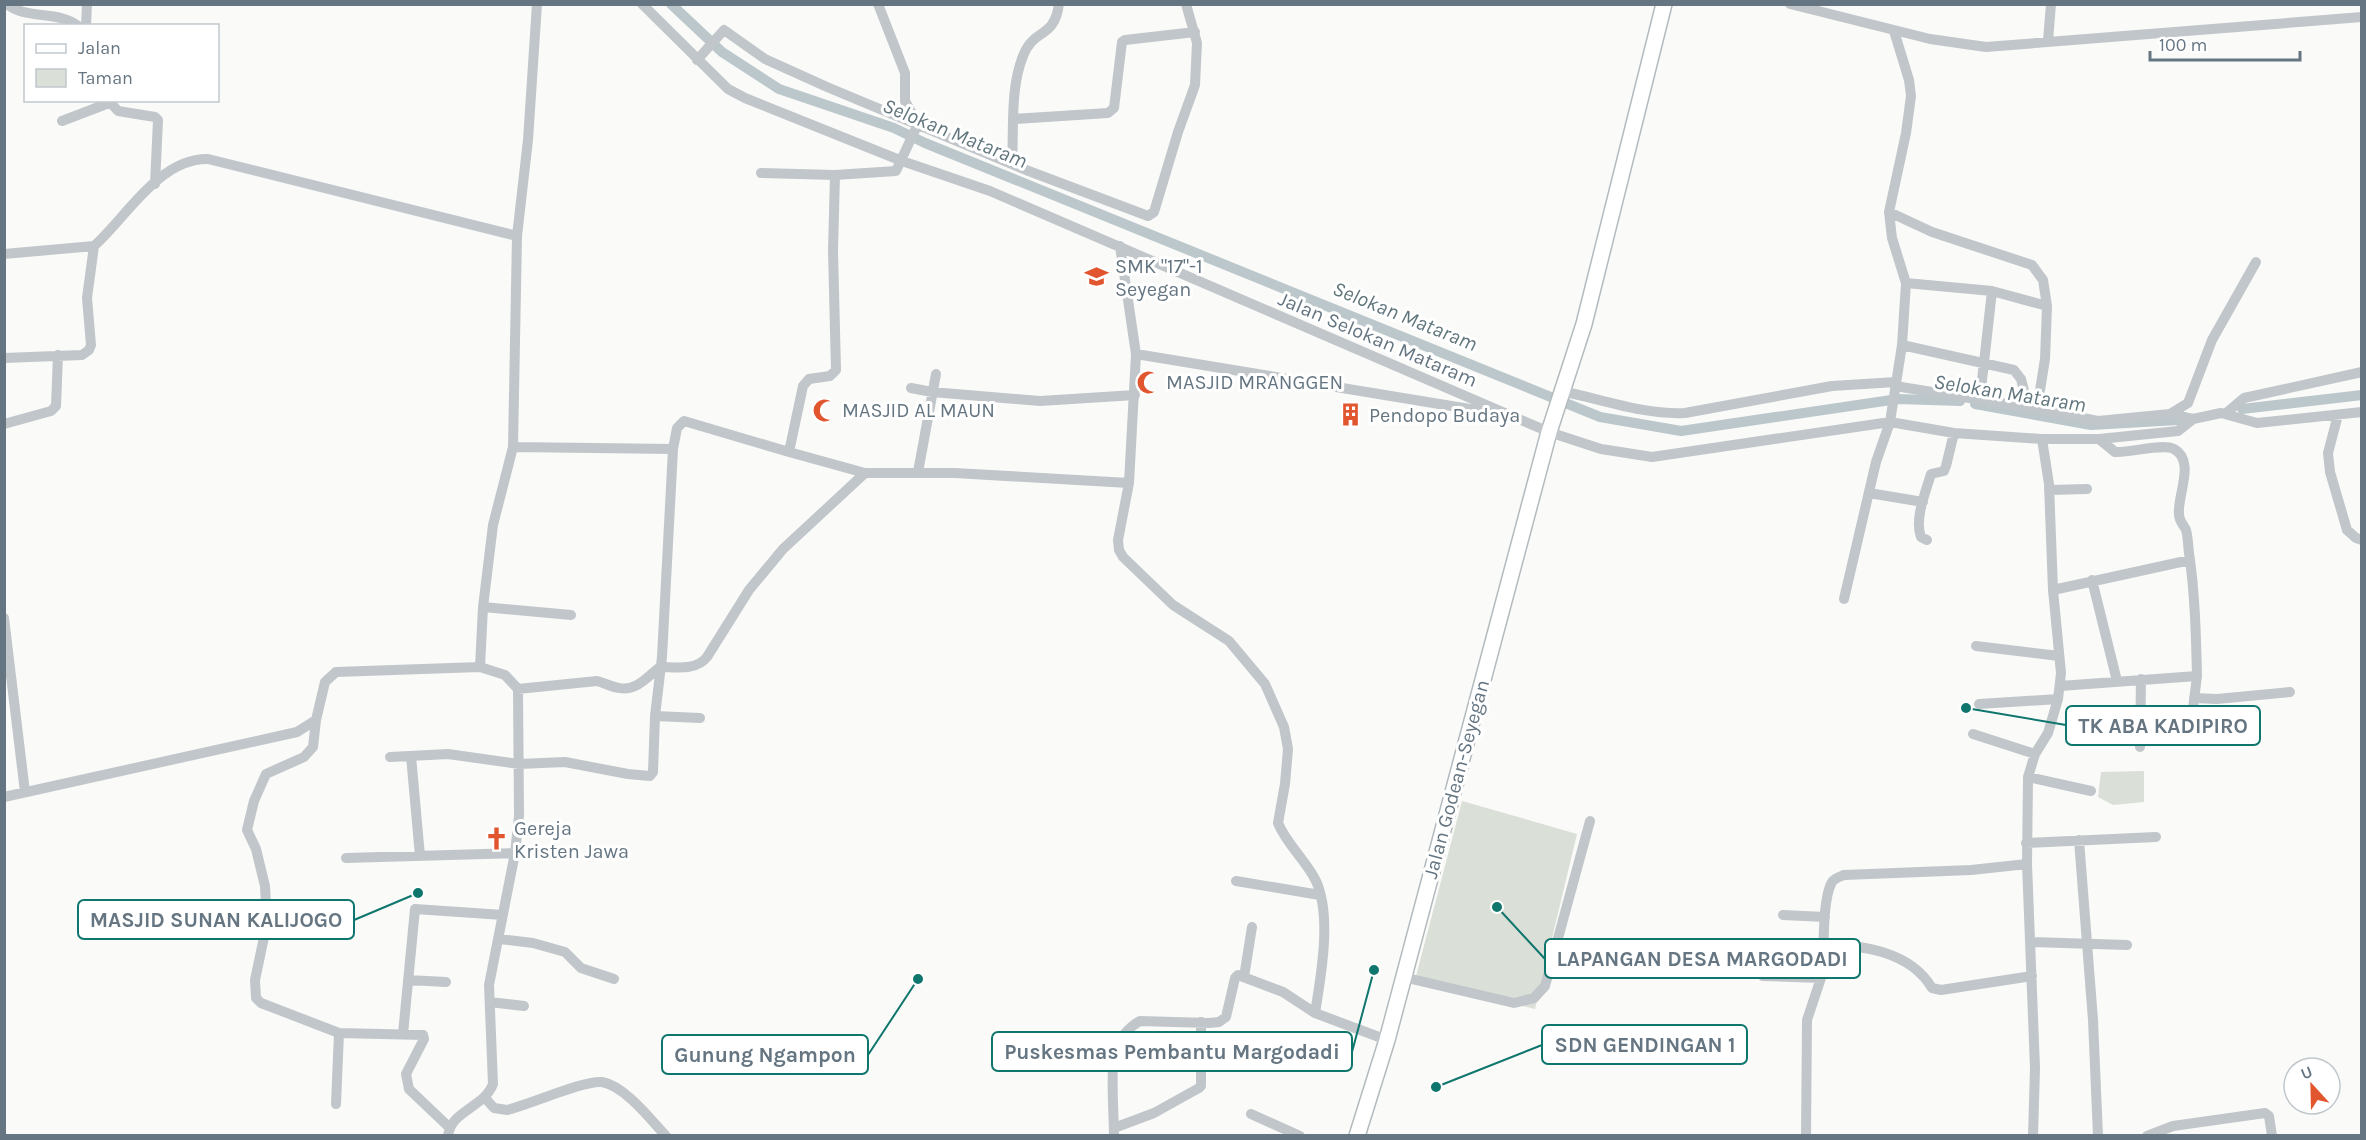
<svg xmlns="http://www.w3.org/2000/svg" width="2366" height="1140" font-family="Karla,sans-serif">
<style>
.green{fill:#dadfd7}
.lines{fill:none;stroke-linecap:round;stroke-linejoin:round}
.canal{stroke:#bbc7cb;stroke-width:10}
.secondary-casing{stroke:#b3babe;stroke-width:18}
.street{stroke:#c1c6ca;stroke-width:10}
.secondary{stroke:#fff;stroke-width:15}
.labels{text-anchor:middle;stroke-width:6;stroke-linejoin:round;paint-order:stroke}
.poi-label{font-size:20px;fill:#657682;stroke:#fff;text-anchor:start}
.street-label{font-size:20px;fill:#657682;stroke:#fff}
.water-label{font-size:21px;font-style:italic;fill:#60757c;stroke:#fff}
.leader{fill:none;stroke:#0f766e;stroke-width:2}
.callout-dot{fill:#0f766e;stroke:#fff;stroke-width:2}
.callout{fill:#fff;stroke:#0f766e;stroke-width:2}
.callout-label{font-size:21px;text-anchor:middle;font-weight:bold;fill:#657682}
</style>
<rect width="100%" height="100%" fill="#fafaf8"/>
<path class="green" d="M 2144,771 L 2144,802 L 2113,805 L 2098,797 L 2101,772 Z
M 1462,801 L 1577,834 L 1535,1009 L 1415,980 Z"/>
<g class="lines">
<path class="canal" d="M 671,4 L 722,52 L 779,89 L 894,128 L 925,143 L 1600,417 L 1681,431 L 1898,399 L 1960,401
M 1975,404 L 2091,425 L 2179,420
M 2242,409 L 2362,395"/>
<defs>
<path id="secondary" d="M 1357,1136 L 1387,1040 L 1549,432 L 1584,324 L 1664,4"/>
</defs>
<use href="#secondary" class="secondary-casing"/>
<path class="street" d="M 7,4 C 25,20 58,10 78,26
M 642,4 L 728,89 L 745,98 L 902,161 L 990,191 L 1549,432 L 1601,449 L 1652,457 L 1890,422 L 1954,433 L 2042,439 L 2099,439 L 2178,431 L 2193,419 L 2221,413 L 2257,423 L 2362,412
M 878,4 L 905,73 L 905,101 L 915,119 L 916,128 L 896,171 L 835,175 L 833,251 L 836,370 L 830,376 L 809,379 L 803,386 L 789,452 L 865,473 L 955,473 L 1129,483 L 1136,354 L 1120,246
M 1790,4 L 1930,39 L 1986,47 L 2362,17
M 86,26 L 87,4
M 2048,41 L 2051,4
M 697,60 L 724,30 L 765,59 L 827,87 L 1026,170 L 1148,216 L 1154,212 L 1178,132 L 1195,85 L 1197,43 L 1186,4
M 108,100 L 118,111 L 155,117 L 158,120 L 155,184
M 1014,119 L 1108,113 L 1114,108 L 1122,42 L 1125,40 L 1195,32
M 62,121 L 109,103
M 1012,163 C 1014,129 1010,88 1023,56 C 1034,27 1054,40 1059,4
M 761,173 L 835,175
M 1889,212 L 1932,232 L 2032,265 L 2043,280 L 2047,306 L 1992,291 L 1906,283
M 4,254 L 94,246 C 126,218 159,158 208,159 L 517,236
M 1902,345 L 2014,370 L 2021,379 L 2027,402 L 2037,409 L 2098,421 L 2170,414 L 2193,419
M 1136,354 L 1494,413
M 4,358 L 82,355 L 89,350 L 91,345 L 87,298 L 94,246
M 1895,386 L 2037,409 L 2045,359 L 2047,306
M 911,388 L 932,392 L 1040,401 L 1135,395
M 1561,391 C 1602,399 1643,415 1685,413 L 1832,386 L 1896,382
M 1980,398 L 1992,291
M 2170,414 L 2188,403 L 2212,340 L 2256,262
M 2225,414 L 2244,398 L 2362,372
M 2338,415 L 2328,453 L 2330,472 L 2347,530 L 2356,538 L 2362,540
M 4,424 L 51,411 L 56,406 L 58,355
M 513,447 L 673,449 L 677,428 L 684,421 L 789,452
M 673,449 L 662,657 L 655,716 L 700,718
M 918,472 L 936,374
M 1129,483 L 1118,540 L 1119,550 L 1123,557 L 1173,605 L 1229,641 L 1265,684 L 1284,727 L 1288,749 L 1285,784 L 1278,823 C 1287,845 1306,860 1316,881 C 1332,916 1321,976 1315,1013
M 2049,490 L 2087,489
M 1869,493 L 1923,502
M 1927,540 L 1921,537 C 1914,519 1926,491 1931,474 L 1944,471 L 1946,466 L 1954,433
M 2092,580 L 2117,681
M 2053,590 L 2190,560
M 1844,599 L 1876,462 L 1890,422 L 1902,345 L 1906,283 L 1892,238 L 1889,212 L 1906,133 L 1911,96 L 1909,80 L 1894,31
M 483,607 L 571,615
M 4,618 L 25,792
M 1976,646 L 2059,656
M 2060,686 L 2197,676 C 2196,635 2195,593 2189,553 C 2188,546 2188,536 2186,530 C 2183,524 2179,521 2179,514 C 2177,495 2196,461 2174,449 C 2162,443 2131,453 2115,452 L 2099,439
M 518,689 L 597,681 C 605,683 611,687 619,688 C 636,692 648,676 660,667 C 676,667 696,671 707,657 L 749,590 L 783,549 L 865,473
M 2194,698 L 2217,699 L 2290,692
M 1979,704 L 2058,699
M 316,720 L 313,747 L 304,757 L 266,774 L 254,801 L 247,830 L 256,849 L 265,886 L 267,923 L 255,980 L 256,998 L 261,1003 L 339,1033 L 423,1035 L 424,1039 L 406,1074 L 409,1089 L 449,1127
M 2190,733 L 2197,676
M 1973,734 L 2035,754
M 2140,747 L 2141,679
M 411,756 L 420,856
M 390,757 L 448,754 L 519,764 L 565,762 L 628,774 L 650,776 L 653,772 L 655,716
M 2028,777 L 2091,791
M 4,797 L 297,732 L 316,720 L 325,682 L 336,672 L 480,667
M 2079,840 L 2093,1020 L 2098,1136
M 2026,843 L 2156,837
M 346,858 L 515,853
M 1236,881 L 1320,895
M 1783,915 L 1825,917
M 499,939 L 533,943 L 565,952 L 581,968 L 614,979
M 2030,942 L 2127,945
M 1824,943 C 1863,946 1910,951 1932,988 L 1941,990 L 2032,976
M 1763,976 L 1821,978 L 1823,971 C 1824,950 1822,899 1832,882 C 1835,878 1839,877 1844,875 L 1971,870 L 2027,864
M 1244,977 L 1252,927
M 1403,977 L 1514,1003 L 1534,998 L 1545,986 L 1590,821
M 408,980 L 446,982
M 490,1002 L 524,1006
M 403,1034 L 415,909 L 503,915
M 1083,1047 L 1114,1051
M 485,1098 L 494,1108 L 507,1110 C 529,1105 584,1080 602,1082 C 625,1086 651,1120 666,1136
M 336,1104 L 339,1033
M 1251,1114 L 1300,1136
M 1114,1128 L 1154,1113 L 1199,1088 L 1201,1086 L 1201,1022
M 448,1136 C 451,1110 484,1108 493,1084 L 489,985 L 515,853 L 519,816 L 518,689 L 505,675 L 480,667 L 483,607 L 493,525 L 513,447 L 517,236 L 528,140 L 537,4
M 1114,1136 C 1114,1117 1110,1064 1115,1049 C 1119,1039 1130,1026 1140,1021 L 1209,1023 L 1219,1022 L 1226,1017 L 1235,978 L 1238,975 L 1283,992 L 1315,1013 L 1387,1040
M 1806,1136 L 1807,1020 L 1821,978
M 2033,1136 L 2035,1068 L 2027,864 L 2028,777 L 2035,754 L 2048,733 L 2058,699 L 2061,673 L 2053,590 L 2049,484 L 2042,439
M 2147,1136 L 2173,1126 L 2265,1113 L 2269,1116 L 2272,1136"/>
<use href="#secondary" class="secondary"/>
</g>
<defs>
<symbol id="school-bare" viewBox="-9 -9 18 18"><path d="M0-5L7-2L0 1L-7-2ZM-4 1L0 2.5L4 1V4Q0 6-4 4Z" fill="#e2562f" stroke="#fff" stroke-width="2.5" paint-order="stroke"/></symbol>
<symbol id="mosque-bare" viewBox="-9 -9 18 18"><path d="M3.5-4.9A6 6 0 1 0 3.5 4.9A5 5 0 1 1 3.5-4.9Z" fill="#e2562f" stroke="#fff" stroke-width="2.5" paint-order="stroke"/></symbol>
<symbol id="building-bare" viewBox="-9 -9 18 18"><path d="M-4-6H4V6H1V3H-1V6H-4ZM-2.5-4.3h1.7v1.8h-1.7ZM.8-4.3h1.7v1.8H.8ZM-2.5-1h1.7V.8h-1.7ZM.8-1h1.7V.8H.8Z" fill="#e2562f" stroke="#fff" stroke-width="2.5" paint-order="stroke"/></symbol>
<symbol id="church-bare" viewBox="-9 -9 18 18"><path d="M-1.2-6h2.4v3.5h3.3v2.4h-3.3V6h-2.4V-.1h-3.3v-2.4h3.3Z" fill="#e2562f" stroke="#fff" stroke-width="2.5" paint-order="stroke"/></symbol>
</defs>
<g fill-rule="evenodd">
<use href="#school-bare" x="1080" y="260" width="33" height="33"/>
<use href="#mosque-bare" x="1132" y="366" width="33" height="33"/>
<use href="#mosque-bare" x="808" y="394" width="33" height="33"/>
<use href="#building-bare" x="1334" y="398" width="33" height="33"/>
<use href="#church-bare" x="480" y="822" width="33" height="33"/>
</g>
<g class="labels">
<g class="poi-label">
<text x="1115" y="273">SMK "17"-1<tspan x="1115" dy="23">Seyegan</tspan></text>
<text x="1166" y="389">MASJID MRANGGEN</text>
<text x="842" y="417">MASJID AL MAUN</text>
<text x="1369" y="422">Pendopo Budaya</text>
<text x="514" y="835">Gereja<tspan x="514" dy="23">Kristen Jawa</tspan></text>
</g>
<g class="street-label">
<text transform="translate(1378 339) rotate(23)" y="7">Jalan Selokan Mataram</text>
<text transform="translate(1456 779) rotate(-75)" y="7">Jalan Godean-Seyegan</text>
</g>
<g class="water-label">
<text transform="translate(955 133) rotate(22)" y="7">Selokan Mataram</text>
<text transform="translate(1405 316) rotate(22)" y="7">Selokan Mataram</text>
<text transform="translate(2010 393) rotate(9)" y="7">Selokan Mataram</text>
</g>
</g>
<path class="leader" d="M1966 708L2066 725M418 893L354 920M1497 907L1545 959M1436 1087L1542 1045M1374 970L1352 1052M918 979L868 1055"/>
<g class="callout-dot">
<circle cx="1966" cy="708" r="6"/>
<circle cx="418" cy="893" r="6"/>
<circle cx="1497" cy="907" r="6"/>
<circle cx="1436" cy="1087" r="6"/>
<circle cx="1374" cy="970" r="6"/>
<circle cx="918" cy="979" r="6"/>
</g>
<g class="callout">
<rect x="2066" y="706" width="194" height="39" rx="6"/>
<rect x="78" y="900" width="276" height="39" rx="6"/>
<rect x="1545" y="939" width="315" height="39" rx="6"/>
<rect x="1542" y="1025" width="205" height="39" rx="6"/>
<rect x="992" y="1032" width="360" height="39" rx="6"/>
<rect x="662" y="1035" width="206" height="39" rx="6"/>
</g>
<g class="callout-label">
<text x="2163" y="733">TK ABA KADIPIRO</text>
<text x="216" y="927">MASJID SUNAN KALIJOGO</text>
<text x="1702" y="966">LAPANGAN DESA MARGODADI</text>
<text x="1645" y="1052">SDN GENDINGAN 1</text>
<text x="1172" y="1059">Puskesmas Pembantu Margodadi</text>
<text x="765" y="1062">Gunung Ngampon</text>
</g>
<rect width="2366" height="1140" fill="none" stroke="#657682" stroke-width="12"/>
<rect x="24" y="24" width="195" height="78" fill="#ffffff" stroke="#c1c8cd" stroke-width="1.5"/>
<rect x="36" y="44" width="30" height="9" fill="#ffffff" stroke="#c1c8cd" stroke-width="1.5"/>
<text x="78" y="54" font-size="18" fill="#657682">Jalan</text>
<rect x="36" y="69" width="30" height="18" fill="#dadfd7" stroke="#c1c8cd" stroke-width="1.5"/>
<text x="78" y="84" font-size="18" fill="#657682">Taman</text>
<g transform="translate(2312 1086) rotate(338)"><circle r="28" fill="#ffffff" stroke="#c1c8cd" stroke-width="1.5"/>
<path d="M0-4.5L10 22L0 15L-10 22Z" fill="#e2562f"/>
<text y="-9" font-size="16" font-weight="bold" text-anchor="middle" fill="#657682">U</text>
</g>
<path d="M2150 51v9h150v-9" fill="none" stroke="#657682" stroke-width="3"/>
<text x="2159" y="51" font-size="18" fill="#657682" stroke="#ffffff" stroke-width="4.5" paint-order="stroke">100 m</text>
</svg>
